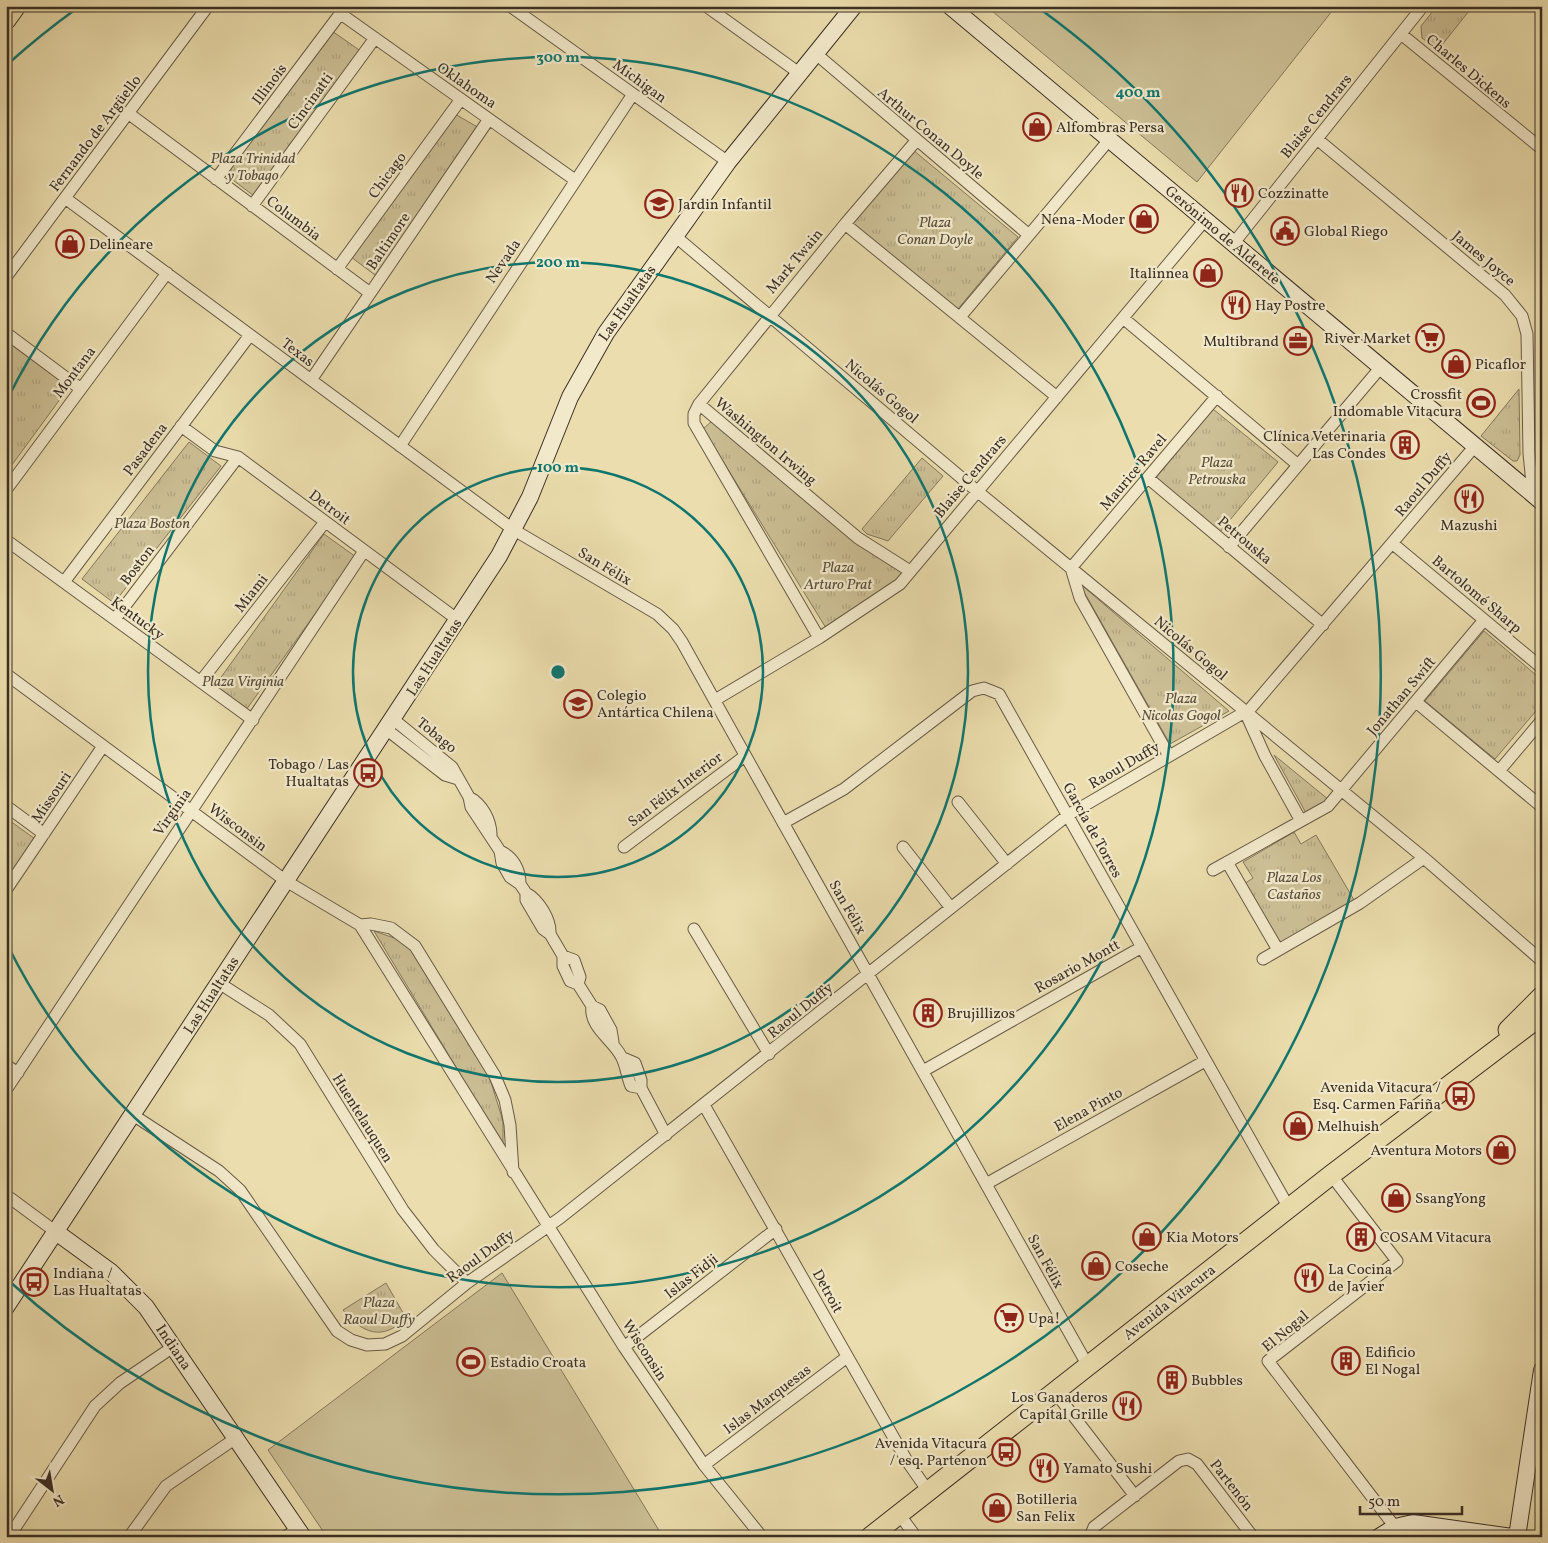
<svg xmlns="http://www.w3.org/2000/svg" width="1548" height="1543" font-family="Vollkorn,serif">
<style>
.grass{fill:url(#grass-tufts);stroke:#84785e}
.pitch{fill:#cdc096;stroke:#84785e}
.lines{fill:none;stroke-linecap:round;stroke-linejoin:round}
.street-casing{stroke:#675b47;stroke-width:13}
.secondary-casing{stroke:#3b3025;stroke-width:18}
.primary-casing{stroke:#3b3025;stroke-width:21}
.street{stroke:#f2e9ca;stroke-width:11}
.secondary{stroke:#f2e9ca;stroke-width:16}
.primary{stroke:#ebddad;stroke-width:19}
.ring{fill:none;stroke:#0f766e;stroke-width:2.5}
.labels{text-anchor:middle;stroke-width:4.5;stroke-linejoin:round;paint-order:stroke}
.street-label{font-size:15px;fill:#3b3025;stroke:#f2e9ca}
.poi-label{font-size:15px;fill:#3b3025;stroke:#f2e9ca;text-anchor:start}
.park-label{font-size:15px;font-style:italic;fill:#584d3c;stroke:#f2e9ca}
.centre{fill:#0f766e;stroke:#f2e9ca;stroke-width:2.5}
.ring-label{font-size:15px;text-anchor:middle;font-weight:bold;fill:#0f766e;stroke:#f2e9ca;stroke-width:4.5;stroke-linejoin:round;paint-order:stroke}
</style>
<defs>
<pattern id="grass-tufts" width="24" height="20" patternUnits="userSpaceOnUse" patternTransform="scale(1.25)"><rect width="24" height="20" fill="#cdc096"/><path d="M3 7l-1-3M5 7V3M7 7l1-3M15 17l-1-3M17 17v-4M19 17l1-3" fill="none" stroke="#b1a581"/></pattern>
</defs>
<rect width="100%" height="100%" fill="#ebddad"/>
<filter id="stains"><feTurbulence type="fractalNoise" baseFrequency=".004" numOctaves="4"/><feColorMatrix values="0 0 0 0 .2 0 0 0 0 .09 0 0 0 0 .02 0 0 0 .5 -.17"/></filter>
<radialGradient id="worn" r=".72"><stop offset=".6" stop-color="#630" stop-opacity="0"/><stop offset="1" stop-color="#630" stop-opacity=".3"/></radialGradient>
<path class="grass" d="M 1437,6 L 1473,6 L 1438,50 L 1422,38 L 1421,26 Z
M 332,31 L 362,52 L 254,196 L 225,174 Z
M 455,114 L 479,128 L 379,278 L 351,257 Z
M 913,150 L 1018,237 L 957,310 L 852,223 Z
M 6,341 L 69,387 L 6,473 Z
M 1519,389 L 1520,455 L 1517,461 L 1513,461 L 1481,436 Z
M 1213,409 L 1278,462 L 1220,532 L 1155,479 Z
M 712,421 L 906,575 L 826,628 L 703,429 Z
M 189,442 L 221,466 L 114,603 L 82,579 Z
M 922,458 L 943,476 L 888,541 L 867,534 L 862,529 Z
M 324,534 L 356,557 L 246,710 L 214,687 Z
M 1079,583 L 1229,711 L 1170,744 Z
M 1484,631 L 1542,680 L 1542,704 L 1495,759 L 1425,701 Z
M 1274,755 L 1329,800 L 1306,813 Z
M 6,818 L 38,841 L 6,886 Z
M 1294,832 L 1301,844 L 1316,835 L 1354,900 L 1279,944 L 1244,884 L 1253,878 L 1243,862 Z
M 374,931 L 397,939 L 410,949 L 489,1076 L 503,1121 L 503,1145 Z
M 386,1283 L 406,1318 C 382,1342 362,1333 343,1310 Z"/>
<path class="pitch" d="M 986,6 L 1336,6 L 1197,182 Z
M 502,1273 L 663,1537 L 327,1537 L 268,1450 Z"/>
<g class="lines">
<defs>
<path id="street" d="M 510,6 L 728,162
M 706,6 L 799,73
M 341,14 L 575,180
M 1401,34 L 1542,149
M 815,53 L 1029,235
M 128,113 L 370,293
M 1317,139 L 1505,295 L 1522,316 L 1527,334 L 1529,453 L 1533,494
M 216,179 L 346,6
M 65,198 L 514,530 L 657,614 L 673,629 L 682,642 L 726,721 L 1088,1366
M 252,206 L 375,38
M 845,224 L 1057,397
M 675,236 L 977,491 L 1424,858 L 1542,961
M 1233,244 L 1423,6
M 337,269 L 461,99
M 6,277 L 208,6
M 960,317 L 1109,140
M 1123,318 L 1298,465
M 6,333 L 81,389
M 311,380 L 489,119
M 699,404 L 858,538 L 910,571
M 181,426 L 215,451 L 238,457 L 458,620
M 400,446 L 633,94
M 1148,478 L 1323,625
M 6,490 L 167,273
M 6,540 L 253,720
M 1392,543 L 1542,668
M 1229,547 L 1381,367
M 64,582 L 250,335
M 115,619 L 238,457
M 819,638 L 694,423 L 694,414 L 699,404 L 845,224 L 916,141
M 6,674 L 286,881 L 360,925 L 624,1347 L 704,1465 L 762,1537
M 201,681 L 325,522
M 715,700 L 819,638 L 900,584 L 1205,220
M 1416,702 L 1542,807
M 1247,716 L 1265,756 L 1301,821
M 393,719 L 452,767 L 469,797 L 471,807 L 500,851 L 502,863 L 510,877 L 520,884 L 526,893 L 526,900 L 543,929 L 550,934 L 563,956 L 563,966 L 570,981 L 578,984 L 592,1006 L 600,1010 L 611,1030 L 613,1042
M 386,729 L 445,775 L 458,779
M 1169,756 L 1080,598 L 1071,568 L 1217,396
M 1499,771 L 1542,720
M 469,797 C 482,804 491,820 491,835
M 958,802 L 1007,864
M 6,806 L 44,834
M 783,823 L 844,789 L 972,691 L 984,688 L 999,694 L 1289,1208
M 624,847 L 745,756
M 903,847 L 951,908
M 500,851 C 513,857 520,869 520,884
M 1227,862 L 1278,950
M 1213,870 L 1328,806 L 1484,620
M 6,890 L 103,746
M 526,893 C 539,900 551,920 550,934
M 360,925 L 371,924 L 391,928 L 415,946 L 495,1076 L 505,1100 L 510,1125 L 513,1172
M 694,929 L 769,1054
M 563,956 L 574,960 L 580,977 L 578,984
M 1263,959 L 1360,903 L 1424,858
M 219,983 L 269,1015 L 300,1044 L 403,1210 L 434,1250 L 467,1283
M 592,1006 C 589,1027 612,1039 621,1056 C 626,1064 627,1077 631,1086 L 641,1088
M 623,1058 L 635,1063 L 641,1080 L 641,1088 L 666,1135
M 6,1065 L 18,1073
M 923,1071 L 1142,947
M 6,1090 L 364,551
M 704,1105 L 907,1461 L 928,1491
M 133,1115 L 219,1171 L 240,1190 L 337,1331 L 351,1340 L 367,1345 L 385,1344 L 402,1336 L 467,1283 L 560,1218 L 1068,815 L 1250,709 L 1475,446
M 1331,1175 L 1397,1261 L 1268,1361 L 1395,1527
M 986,1184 L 1205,1061
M 6,1195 L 56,1232
M 624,1347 L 776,1229
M 1055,1392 L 1135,1496
M 704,1465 L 847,1357
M 899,1514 L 916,1537
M 9,1537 L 95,1406 L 120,1383 L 173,1347
M 129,1537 L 166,1486 L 236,1438
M 285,1537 L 297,1529
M 1090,1537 L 1094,1527 L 1179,1461 L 1188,1459 L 1197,1464 L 1253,1537"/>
<path id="secondary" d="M 950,6 L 1542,502
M 56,1232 L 111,1272 L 146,1307 L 303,1537
M 6,1307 L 499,556 L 530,497 L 570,397 L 606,333 L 728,162 L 854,6
M 1379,1537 L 1395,1527 L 1413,1523 L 1512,1537
M 1517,1537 L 1542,1370"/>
<path id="primary" d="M 6,20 L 16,6
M 1508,1030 L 1542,996
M 870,1537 L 1331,1175 L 1542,1015"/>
</defs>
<use href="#street" class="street-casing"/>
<use href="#secondary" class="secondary-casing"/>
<use href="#primary" class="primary-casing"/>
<use href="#street" class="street"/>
<use href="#secondary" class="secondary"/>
<use href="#primary" class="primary"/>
</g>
<g class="ring">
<circle cx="558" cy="672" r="205"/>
<circle cx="558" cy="672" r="410"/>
<path d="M8 398A615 615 0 1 1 8 946"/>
<path d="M9 63A820 820 0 0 1 76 9M1040 9A820 820 0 1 1 9 1281"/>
</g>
<defs>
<symbol id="shop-ring" viewBox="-11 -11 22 22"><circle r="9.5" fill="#f2e9ca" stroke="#8f2418" stroke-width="1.5"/><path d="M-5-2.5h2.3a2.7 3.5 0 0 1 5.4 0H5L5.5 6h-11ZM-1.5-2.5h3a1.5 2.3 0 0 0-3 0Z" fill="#8f2418"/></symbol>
<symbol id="restaurant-ring" viewBox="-11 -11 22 22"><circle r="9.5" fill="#f2e9ca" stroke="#8f2418" stroke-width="1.5"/><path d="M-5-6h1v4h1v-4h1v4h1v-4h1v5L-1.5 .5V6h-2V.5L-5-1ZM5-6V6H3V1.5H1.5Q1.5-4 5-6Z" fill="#8f2418"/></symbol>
<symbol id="school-ring" viewBox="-11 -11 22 22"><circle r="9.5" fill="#f2e9ca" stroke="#8f2418" stroke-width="1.5"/><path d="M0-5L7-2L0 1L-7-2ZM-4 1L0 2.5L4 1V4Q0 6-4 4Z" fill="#8f2418"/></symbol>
<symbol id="civic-ring" viewBox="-11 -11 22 22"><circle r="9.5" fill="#f2e9ca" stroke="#8f2418" stroke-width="1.5"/><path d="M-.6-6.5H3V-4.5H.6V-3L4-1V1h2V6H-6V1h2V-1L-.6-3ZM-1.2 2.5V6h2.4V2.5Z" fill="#8f2418"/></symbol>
<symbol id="supermarket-ring" viewBox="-11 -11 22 22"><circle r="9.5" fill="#f2e9ca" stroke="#8f2418" stroke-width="1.5"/><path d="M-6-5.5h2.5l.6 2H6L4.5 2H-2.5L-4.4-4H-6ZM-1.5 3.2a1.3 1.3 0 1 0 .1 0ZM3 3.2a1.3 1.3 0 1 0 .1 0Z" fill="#8f2418"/></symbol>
<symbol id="office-ring" viewBox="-11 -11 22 22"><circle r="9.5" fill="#f2e9ca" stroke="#8f2418" stroke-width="1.5"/><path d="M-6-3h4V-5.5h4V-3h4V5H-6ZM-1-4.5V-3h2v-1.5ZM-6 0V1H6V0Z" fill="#8f2418"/></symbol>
<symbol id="stadium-ring" viewBox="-11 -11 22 22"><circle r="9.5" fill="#f2e9ca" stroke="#8f2418" stroke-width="1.5"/><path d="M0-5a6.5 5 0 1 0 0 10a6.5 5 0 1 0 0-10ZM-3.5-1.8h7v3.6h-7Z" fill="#8f2418"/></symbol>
<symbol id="building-ring" viewBox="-11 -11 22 22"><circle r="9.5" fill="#f2e9ca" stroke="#8f2418" stroke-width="1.5"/><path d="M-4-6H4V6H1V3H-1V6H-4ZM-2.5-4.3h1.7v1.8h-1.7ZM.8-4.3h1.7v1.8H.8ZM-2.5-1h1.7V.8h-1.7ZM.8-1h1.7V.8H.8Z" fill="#8f2418"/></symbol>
<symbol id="bus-ring" viewBox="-11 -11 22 22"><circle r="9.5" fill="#f2e9ca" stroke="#8f2418" stroke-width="1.5"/><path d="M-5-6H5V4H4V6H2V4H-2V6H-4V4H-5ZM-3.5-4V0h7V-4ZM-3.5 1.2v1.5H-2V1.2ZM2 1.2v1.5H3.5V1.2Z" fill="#8f2418"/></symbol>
</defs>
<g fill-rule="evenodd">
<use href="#shop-ring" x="1021" y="111" width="32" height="32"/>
<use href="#restaurant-ring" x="1223" y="177" width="32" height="32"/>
<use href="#school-ring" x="643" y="188" width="32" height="32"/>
<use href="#shop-ring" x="1128" y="203" width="32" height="32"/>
<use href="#civic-ring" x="1269" y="215" width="32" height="32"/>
<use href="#shop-ring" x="54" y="228" width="32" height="32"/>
<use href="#shop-ring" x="1192" y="257" width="32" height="32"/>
<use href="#restaurant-ring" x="1220" y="289" width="32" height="32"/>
<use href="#supermarket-ring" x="1414" y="322" width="32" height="32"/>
<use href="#office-ring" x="1282" y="325" width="32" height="32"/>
<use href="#shop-ring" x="1440" y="348" width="32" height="32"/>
<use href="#stadium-ring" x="1465" y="387" width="32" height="32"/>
<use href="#building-ring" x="1389" y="429" width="32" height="32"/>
<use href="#restaurant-ring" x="1453" y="483" width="32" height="32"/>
<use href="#school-ring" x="562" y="688" width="32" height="32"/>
<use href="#bus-ring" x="352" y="757" width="32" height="32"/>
<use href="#building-ring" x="912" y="997" width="32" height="32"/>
<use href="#bus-ring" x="1444" y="1080" width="32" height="32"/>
<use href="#shop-ring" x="1282" y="1110" width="32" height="32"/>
<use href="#shop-ring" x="1485" y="1134" width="32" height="32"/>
<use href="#shop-ring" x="1380" y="1182" width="32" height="32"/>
<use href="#shop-ring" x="1131" y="1221" width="32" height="32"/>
<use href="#building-ring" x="1345" y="1221" width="32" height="32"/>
<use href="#shop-ring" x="1080" y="1250" width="32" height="32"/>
<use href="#restaurant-ring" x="1293" y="1262" width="32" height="32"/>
<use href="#bus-ring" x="18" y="1266" width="32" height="32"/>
<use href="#supermarket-ring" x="993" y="1302" width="32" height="32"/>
<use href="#building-ring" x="1330" y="1345" width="32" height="32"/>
<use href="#stadium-ring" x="455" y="1346" width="32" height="32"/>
<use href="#building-ring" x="1156" y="1364" width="32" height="32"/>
<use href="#restaurant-ring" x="1111" y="1390" width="32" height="32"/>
<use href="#bus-ring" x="990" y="1436" width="32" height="32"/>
<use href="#restaurant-ring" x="1028" y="1452" width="32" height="32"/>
<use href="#shop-ring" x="981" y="1492" width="32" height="32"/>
</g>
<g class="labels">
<g class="street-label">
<text transform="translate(1469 71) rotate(40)" y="5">Charles Dickens</text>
<text transform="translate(640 81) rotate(36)" y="5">Michigan</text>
<text transform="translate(269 84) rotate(-53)" y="5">Illinois</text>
<text transform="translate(467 85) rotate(35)" y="5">Oklahoma</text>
<text transform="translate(310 101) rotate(-54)" y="5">Cincinatti</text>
<text transform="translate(1316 116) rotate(-51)" y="5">Blaise Cendrars</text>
<text transform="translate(95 133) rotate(-53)" y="5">Fernando de Argüello</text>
<text transform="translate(931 133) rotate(40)" y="5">Arthur Conan Doyle</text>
<text transform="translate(387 175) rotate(-54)" y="5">Chicago</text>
<text transform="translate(294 218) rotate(37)" y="5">Columbia</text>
<text transform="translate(1223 235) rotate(40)" y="5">Gerónimo de Alderete</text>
<text transform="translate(388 241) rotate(-56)" y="5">Baltimore</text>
<text transform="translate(1484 258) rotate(40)" y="5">James Joyce</text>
<text transform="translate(503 261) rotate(-56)" y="5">Nevada</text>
<text transform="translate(794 261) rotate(-50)" y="5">Mark Twain</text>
<text transform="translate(627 303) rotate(-55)" y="5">Las Hualtatas</text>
<text transform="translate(298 352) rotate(37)" y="5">Texas</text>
<text transform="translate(74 372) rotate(-53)" y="5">Montana</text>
<text transform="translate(882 391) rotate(40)" y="5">Nicolás Gogol</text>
<text transform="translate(766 441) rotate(40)" y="5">Washington Irwing</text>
<text transform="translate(145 449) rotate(-53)" y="5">Pasadena</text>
<text transform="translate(1133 472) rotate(-50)" y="5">Maurice Ravel</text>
<text transform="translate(970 476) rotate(-50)" y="5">Blaise Cendrars</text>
<text transform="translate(1423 484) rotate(-50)" y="5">Raoul Duffy</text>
<text transform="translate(330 507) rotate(37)" y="5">Detroit</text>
<text transform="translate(1245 540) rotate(40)" y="5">Petrouska</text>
<text transform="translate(137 565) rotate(-53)" y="5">Boston</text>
<text transform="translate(605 566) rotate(31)" y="5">San Félix</text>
<text transform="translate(251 593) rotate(-52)" y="5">Miami</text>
<text transform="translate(1477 594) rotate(40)" y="5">Bartolomé Sharp</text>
<text transform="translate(138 618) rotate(36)" y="5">Kentucky</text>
<text transform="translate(1191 648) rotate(40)" y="5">Nicolás Gogol</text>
<text transform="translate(434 657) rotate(-57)" y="5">Las Hualtatas</text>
<text transform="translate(1401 696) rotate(-50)" y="5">Jonathan Swift</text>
<text transform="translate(437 735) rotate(39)" y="5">Tobago</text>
<text transform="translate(1124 765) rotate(-30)" y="5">Raoul Duffy</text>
<text transform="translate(675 789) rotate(-37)" y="5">San Félix Interior</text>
<text transform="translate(51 797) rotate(-56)" y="5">Missouri</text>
<text transform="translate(172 812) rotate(-55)" y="5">Virginia</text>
<text transform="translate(238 827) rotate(37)" y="5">Wisconsin</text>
<text transform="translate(1093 830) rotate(61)" y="5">García de Torres</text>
<text transform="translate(848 907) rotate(60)" y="5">San Félix</text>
<text transform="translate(1077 966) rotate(-29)" y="5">Rosario Montt</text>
<text transform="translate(211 995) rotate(-57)" y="5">Las Hualtatas</text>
<text transform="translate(800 1010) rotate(-39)" y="5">Raoul Duffy</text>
<text transform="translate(1088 1109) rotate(-29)" y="5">Elena Pinto</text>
<text transform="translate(363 1118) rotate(58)" y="5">Huentelauquen</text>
<text transform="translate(480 1256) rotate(-36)" y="5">Raoul Duffy</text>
<text transform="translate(1046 1261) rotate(61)" y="5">San Félix</text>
<text transform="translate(691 1276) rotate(-38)" y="5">Islas Fidji</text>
<text transform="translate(828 1291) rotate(61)" y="5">Detroit</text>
<text transform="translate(1169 1302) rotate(-38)" y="5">Avenida Vitacura</text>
<text transform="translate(1285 1331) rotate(-40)" y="5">El Nogal</text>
<text transform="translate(174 1347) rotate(56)" y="5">Indiana</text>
<text transform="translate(645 1350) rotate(57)" y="5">Wisconsin</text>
<text transform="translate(767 1399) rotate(-37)" y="5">Islas Marquesas</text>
<text transform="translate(1232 1485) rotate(52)" y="5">Partenón</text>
</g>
<g class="poi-label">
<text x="1056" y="132">Alfombras Persa</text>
<text x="1258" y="198">Cozzinatte</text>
<text x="678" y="209">Jardin Infantil</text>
<text x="1125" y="224" text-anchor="end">Nena-Moder</text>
<text x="1304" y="236">Global Riego</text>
<text x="89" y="249">Delineare</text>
<text x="1189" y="278" text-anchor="end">Italinnea</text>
<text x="1255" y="310">Hay Postre</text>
<text x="1411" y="343" text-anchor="end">River Market</text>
<text x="1279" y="346" text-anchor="end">Multibrand</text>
<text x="1475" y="369">Picaflor</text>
<text x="1462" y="399" text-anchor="end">Crossfit<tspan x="1462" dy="17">Indomable Vitacura</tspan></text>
<text x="1386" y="441" text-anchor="end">Clínica Veterinaria<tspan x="1386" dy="17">Las Condes</tspan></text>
<text x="1469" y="530" text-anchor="middle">Mazushi</text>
<text x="597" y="700">Colegio<tspan x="597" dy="17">Antártica Chilena</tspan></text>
<text x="349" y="769" text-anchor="end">Tobago / Las<tspan x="349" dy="17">Hualtatas</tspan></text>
<text x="947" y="1018">Brujillizos</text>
<text x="1441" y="1092" text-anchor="end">Avenida Vitacura /<tspan x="1441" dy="17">Esq. Carmen Fariña</tspan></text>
<text x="1317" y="1131">Melhuish</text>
<text x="1482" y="1155" text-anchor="end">Aventura Motors</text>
<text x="1415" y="1203">SsangYong</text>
<text x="1166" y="1242">Kia Motors</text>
<text x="1380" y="1242">COSAM Vitacura</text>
<text x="1115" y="1271">Coseche</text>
<text x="1328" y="1274">La Cocina<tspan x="1328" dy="17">de Javier</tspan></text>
<text x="53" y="1278">Indiana /<tspan x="53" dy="17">Las Hualtatas</tspan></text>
<text x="1028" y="1323">Upa!</text>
<text x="1365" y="1357">Edificio<tspan x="1365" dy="17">El Nogal</tspan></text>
<text x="490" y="1367">Estadio Croata</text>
<text x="1191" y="1385">Bubbles</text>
<text x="1108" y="1402" text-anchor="end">Los Ganaderos<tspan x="1108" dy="17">Capital Grille</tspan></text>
<text x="987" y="1448" text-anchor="end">Avenida Vitacura<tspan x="987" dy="17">/ esq. Partenon</tspan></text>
<text x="1063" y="1473">Yamato Sushi</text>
<text x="1016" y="1504">Botilleria<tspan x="1016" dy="17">San Felix</tspan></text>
</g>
<g class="park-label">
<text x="253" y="163">Plaza Trinidad<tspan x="253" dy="17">y Tobago</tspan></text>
<text x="935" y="227">Plaza<tspan x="935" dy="17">Conan Doyle</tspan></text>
<text x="1217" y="467">Plaza<tspan x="1217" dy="17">Petrouska</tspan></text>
<text x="152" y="528">Plaza Boston</text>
<text x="838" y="572">Plaza<tspan x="838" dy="17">Arturo Prat</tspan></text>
<text x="243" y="686">Plaza Virginia</text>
<text x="1181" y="703">Plaza<tspan x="1181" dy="17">Nicolas Gogol</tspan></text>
<text x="1294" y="882">Plaza Los<tspan x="1294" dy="17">Castaños</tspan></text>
<text x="379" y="1307">Plaza<tspan x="379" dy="17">Raoul Duffy</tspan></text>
</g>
</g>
<circle cx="558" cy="672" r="8" class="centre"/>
<g class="ring-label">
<text x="558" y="62">300 m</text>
<text x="1138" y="97">400 m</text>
<text x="558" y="267">200 m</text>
<text x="558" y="472">100 m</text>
</g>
<rect width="1548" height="1543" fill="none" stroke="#ebddad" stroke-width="25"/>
<rect x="8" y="8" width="1533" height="1528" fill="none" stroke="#3b3025" stroke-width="2.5"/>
<rect x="12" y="12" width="1523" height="1518" fill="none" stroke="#3b3025"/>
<g transform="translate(52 1490) rotate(149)" stroke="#f2e9ca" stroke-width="4" paint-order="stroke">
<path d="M0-4L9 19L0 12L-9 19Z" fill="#3b3025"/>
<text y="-8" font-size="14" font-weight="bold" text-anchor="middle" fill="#3b3025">N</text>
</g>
<path d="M1360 1506v8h102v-8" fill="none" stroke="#3b3025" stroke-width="2.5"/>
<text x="1368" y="1506" font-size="15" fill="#3b3025" stroke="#f2e9ca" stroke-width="4" paint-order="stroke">50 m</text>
<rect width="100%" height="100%" filter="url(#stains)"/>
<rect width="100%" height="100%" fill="url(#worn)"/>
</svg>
